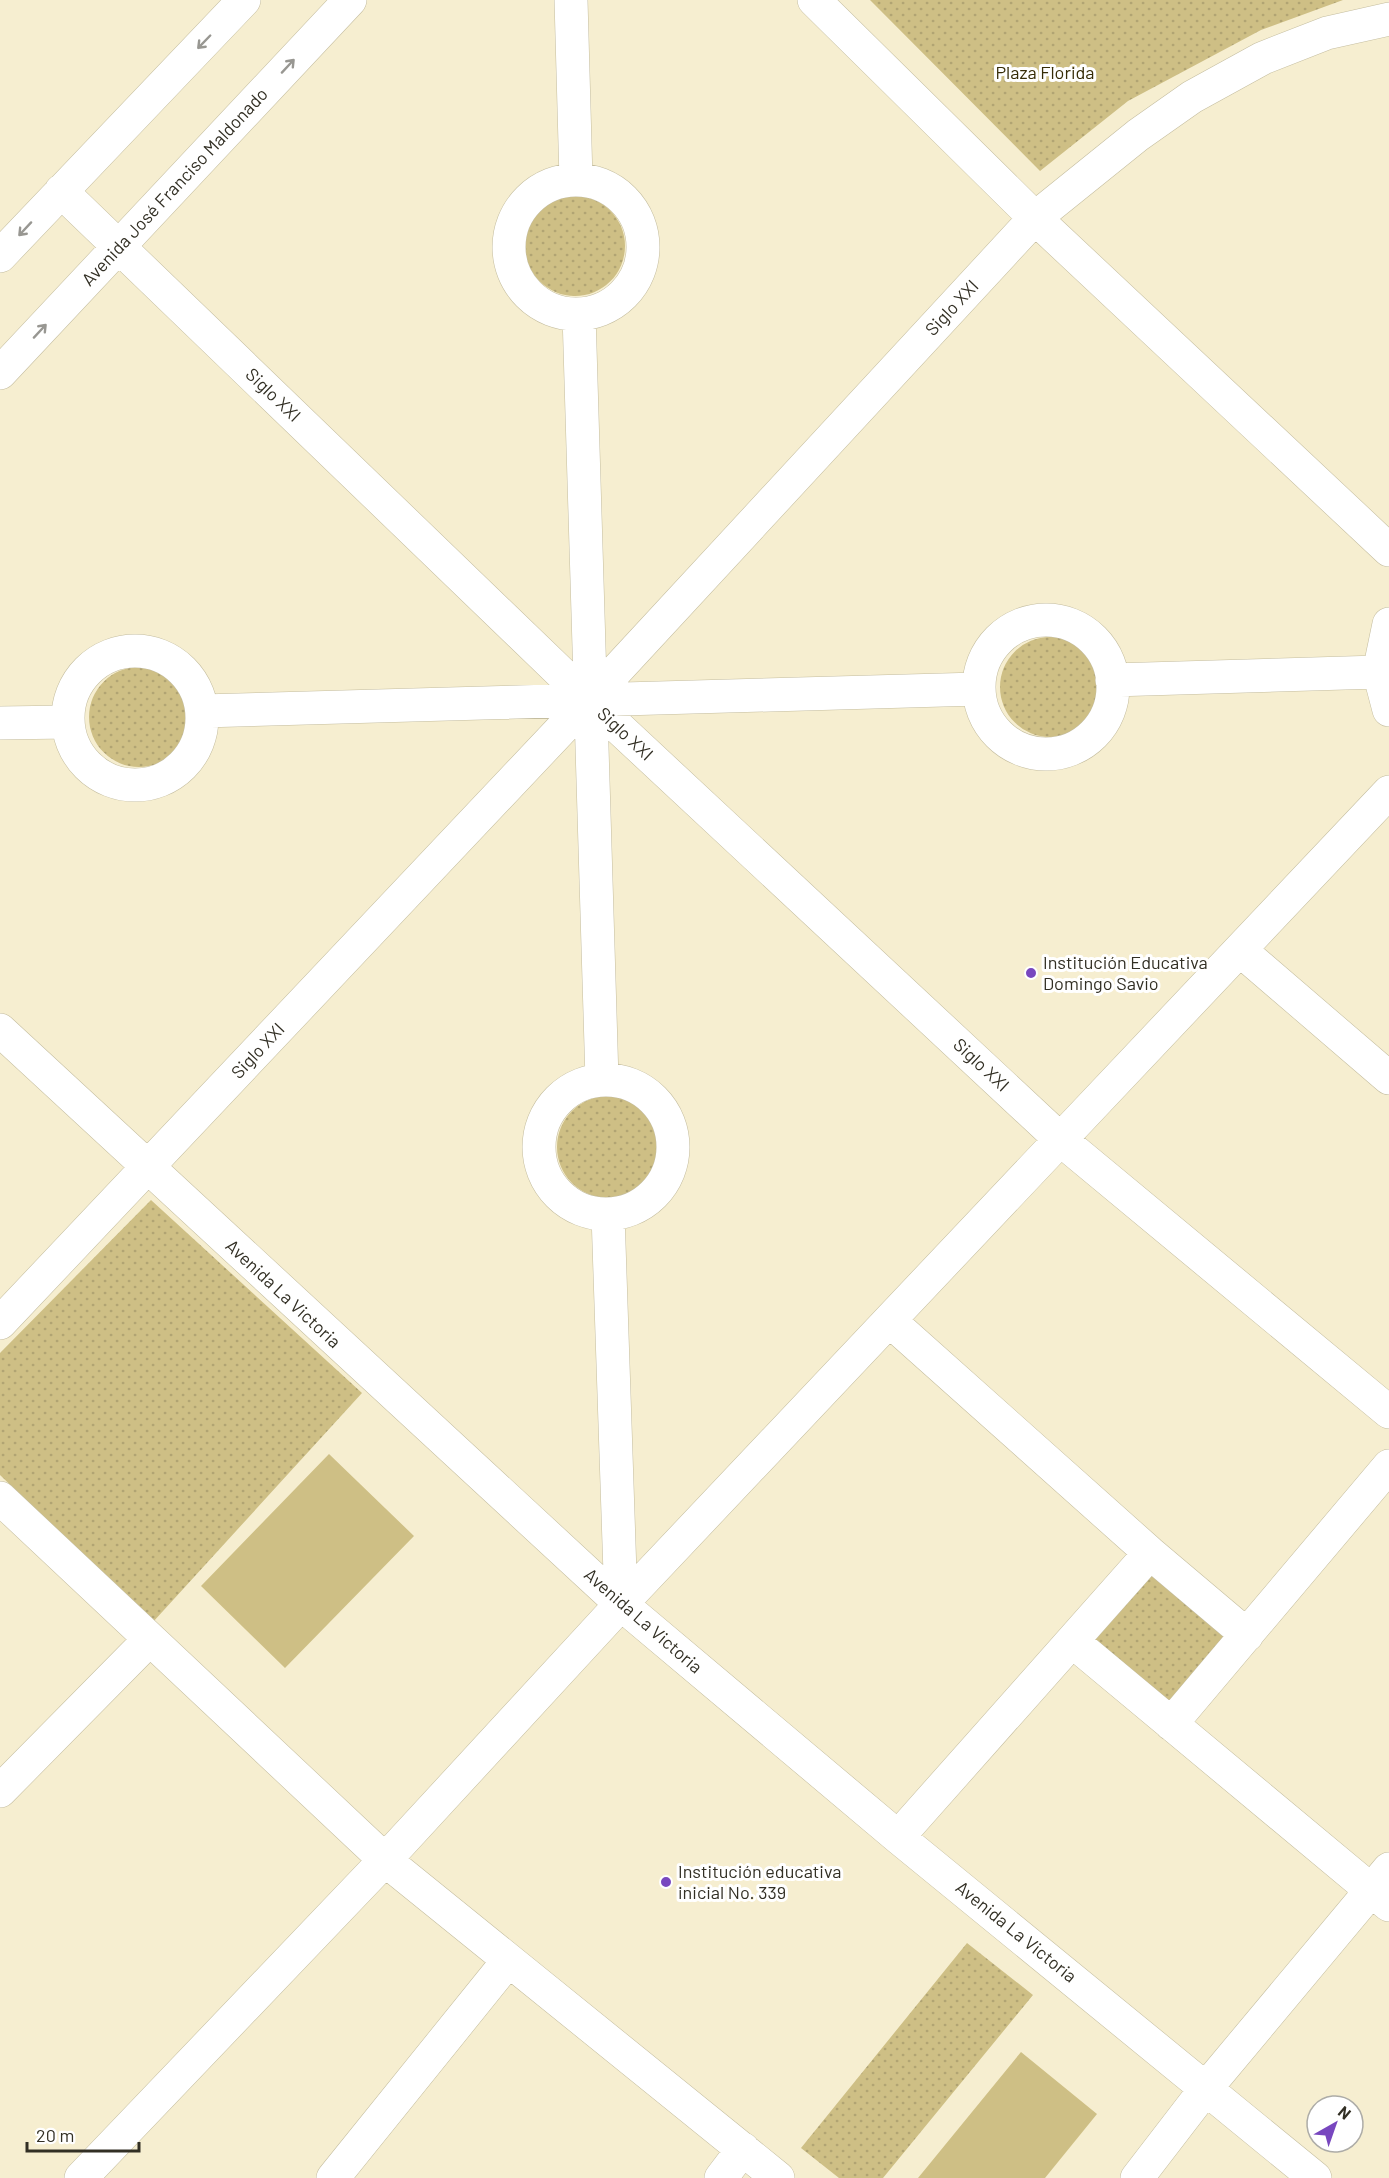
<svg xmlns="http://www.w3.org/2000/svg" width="1389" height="2178" font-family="Barlow,sans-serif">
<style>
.grass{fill:#cebf85}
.park{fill:url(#park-dots)}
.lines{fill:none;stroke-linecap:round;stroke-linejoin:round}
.minor-casing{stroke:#c4bd9f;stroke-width:34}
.minor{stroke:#fff;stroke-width:33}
.oneway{stroke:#989792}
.poi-dot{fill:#7847bf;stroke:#fff;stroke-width:2}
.labels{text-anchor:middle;stroke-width:6;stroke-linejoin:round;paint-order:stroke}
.park-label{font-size:18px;fill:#362c06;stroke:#fff}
.street-label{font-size:18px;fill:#322f24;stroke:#fff}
.poi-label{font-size:18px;fill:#322f24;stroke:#fff;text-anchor:start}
</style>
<defs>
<pattern id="park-dots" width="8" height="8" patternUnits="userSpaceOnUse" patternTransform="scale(1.5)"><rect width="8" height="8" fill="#cebf85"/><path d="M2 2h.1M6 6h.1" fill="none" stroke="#b1a473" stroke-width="1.8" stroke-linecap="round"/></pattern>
</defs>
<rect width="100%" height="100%" fill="#f6eed0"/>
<path class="grass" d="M 329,1454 L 414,1536 L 285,1668 L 201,1586 Z
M 1021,2052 L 1097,2114 L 1045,2178 L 918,2178 Z"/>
<path class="park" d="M 870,0 L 1343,0 L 1261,30 L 1128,101 L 1040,171 Z
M525 246a50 50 0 1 1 100 0a50 50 0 1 1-100 0Z
M1000 687a50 50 0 1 1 100 0a50 50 0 1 1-100 0Z
M89 717a50 50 0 1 1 100 0a50 50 0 1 1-100 0Z
M557 1147a51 51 0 1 1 102 0a51 51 0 1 1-102 0Z
M 151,1200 L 362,1393 L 153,1622 L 0,1475 L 0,1353 Z
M 1153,1570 L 1233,1635 L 1170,1712 L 1091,1645 Z
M 967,1943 L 1033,1995 L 883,2178 L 839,2178 L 801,2148 Z"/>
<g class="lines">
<defs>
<path id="minor" d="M 571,0 L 576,180
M 814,0 L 1035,218 L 1389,550
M509 247a67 67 0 1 1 134 0a67 67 0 1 1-134 0Z
M 61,191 L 589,700 L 1061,1140 L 1389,1412
M 0,256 L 244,0
M 579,314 L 602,1080
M 0,373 L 350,0
M979 687a67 67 0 1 1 134 0a67 67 0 1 1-134 0Z
M 1389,624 L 1379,672 L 1389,710
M68 718a67 67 0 1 1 134 0a67 67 0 1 1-134 0Z
M 1112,680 L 1379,672
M 202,711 L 978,689
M 0,723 L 68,722
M 1240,950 L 1389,1078
M 0,1030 L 621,1604 L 898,1837 L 1315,2178
M539 1147a67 67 0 1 1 134 0a67 67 0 1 1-134 0Z
M 608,1214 L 621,1604
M 890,1321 L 1150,1553 L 1247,1635
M 0,1323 L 589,700 L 1035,218 L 1138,135 L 1192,97 L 1263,58 L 1327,33 L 1389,19
M 0,1498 L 385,1860 L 778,2178
M 1072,1641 L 1389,1905
M 1171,1724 L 1389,1466
M 0,1791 L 149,1640
M 898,1837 L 1150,1553
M 81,2178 L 385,1860 L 621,1604 L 1389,792
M 333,2178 L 508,1961
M 721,2178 L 743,2149
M 1137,2178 L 1207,2087 L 1389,1869"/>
</defs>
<use href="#minor" class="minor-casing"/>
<use href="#minor" class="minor"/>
</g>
<defs><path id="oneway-shaft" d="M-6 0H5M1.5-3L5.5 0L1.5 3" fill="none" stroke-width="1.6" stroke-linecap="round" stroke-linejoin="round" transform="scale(1.5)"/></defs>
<g class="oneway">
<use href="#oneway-shaft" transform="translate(204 42) rotate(134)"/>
<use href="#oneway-shaft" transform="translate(288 66) rotate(-47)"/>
<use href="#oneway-shaft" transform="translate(25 229) rotate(133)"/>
<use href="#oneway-shaft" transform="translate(40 331) rotate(-47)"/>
</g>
<g class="poi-dot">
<circle cx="1031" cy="973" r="6"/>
<circle cx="666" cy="1882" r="6"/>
</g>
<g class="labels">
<g class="park-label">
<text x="1045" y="79">Plaza Florida</text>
</g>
<g class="street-label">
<text transform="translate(175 187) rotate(-47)" y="6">Avenida José Franciso Maldonado</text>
<text transform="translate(952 308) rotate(-47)" y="6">Siglo XXI</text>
<text transform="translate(273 395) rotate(44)" y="6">Siglo XXI</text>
<text transform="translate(625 734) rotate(43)" y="6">Siglo XXI</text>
<text transform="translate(258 1051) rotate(-47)" y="6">Siglo XXI</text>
<text transform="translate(981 1065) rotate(43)" y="6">Siglo XXI</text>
<text transform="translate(283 1294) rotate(43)" y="6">Avenida La Victoria</text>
<text transform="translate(643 1621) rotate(41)" y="6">Avenida La Victoria</text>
<text transform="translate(1016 1932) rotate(39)" y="6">Avenida La Victoria</text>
</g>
<g class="poi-label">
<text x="1043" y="969">Institución Educativa<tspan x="1043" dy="21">Domingo Savio</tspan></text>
<text x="678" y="1878">Institución educativa<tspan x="678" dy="21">inicial No. 339</tspan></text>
</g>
</g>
<g transform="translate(1335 2124) rotate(40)"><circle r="28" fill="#ffffff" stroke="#adaca7" stroke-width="1.5"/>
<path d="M0-4.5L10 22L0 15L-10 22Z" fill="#7847bf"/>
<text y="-9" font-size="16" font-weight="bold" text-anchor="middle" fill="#322f24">N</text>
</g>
<path d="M27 2142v9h112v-9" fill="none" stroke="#322f24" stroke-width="3"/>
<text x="36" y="2142" font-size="18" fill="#322f24" stroke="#ffffff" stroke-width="4.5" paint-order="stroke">20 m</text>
</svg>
